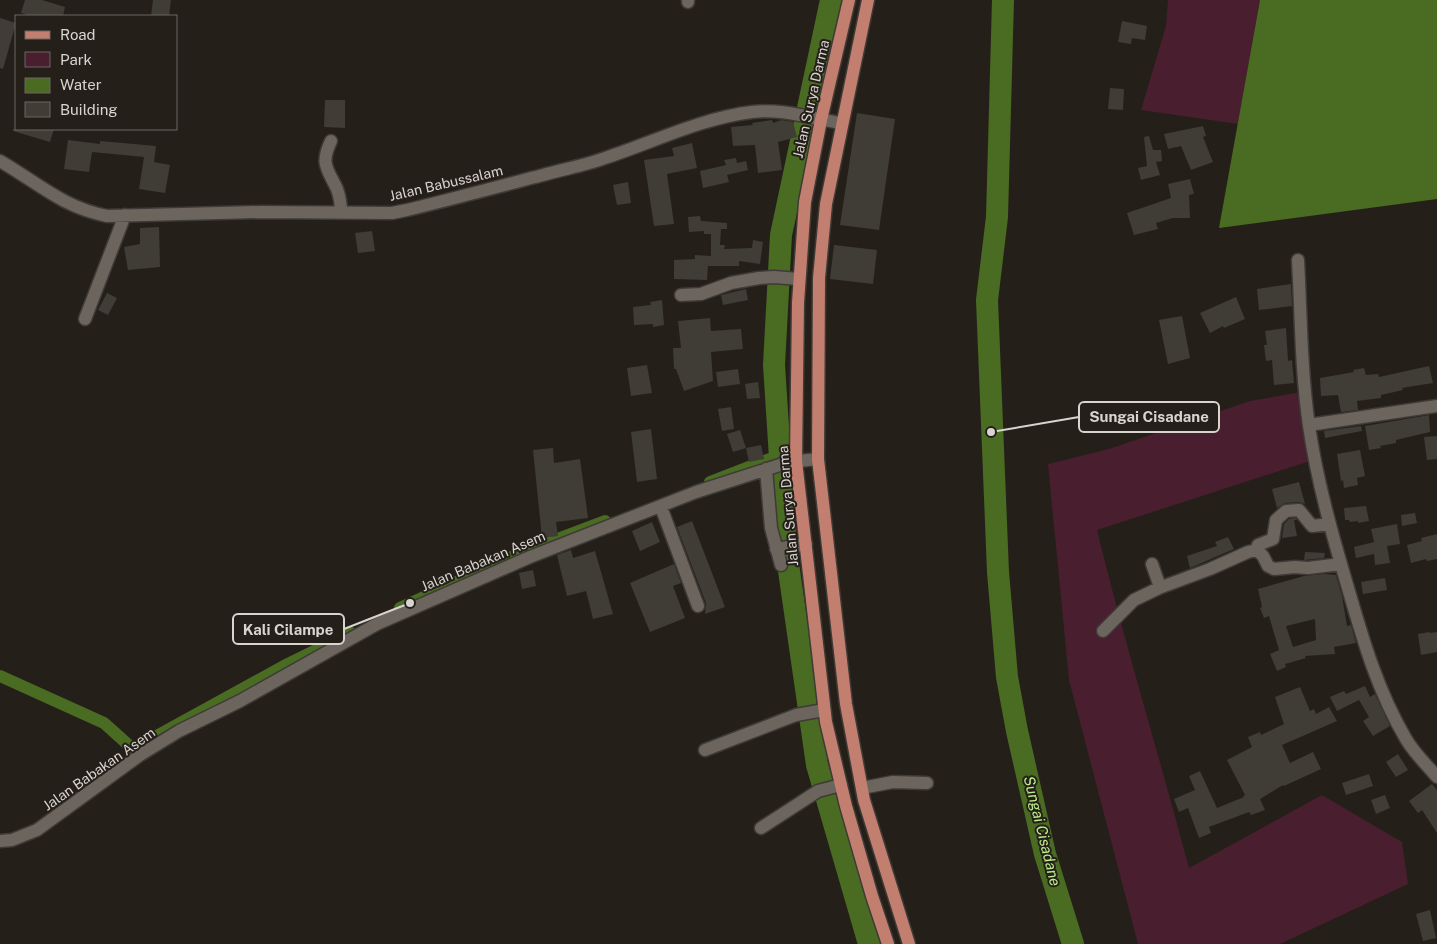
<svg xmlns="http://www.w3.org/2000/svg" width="1437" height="944" font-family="'Public Sans',sans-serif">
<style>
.green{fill:#491e2e}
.water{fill:#4a6b22}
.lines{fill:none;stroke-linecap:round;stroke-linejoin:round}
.canal{stroke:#4a6b22;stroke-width:12}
.river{stroke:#4a6b22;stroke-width:22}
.building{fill:#3f3d35;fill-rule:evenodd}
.minor-casing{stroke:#3e3a36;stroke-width:15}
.major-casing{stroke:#3e3a36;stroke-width:15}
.minor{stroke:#6c655e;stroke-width:12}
.major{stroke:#c27e6f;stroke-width:12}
.labels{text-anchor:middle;stroke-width:4;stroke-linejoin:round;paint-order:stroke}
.street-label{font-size:14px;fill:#d8d4d0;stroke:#251f1a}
.water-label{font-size:15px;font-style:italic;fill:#bdee8b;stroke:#251f1a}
.leader{fill:none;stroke:#d8d4d0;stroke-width:2}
.callout-dot{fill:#d8d4d0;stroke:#251f1a;stroke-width:2}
.callout{fill:#251f1a;stroke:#d8d4d0;stroke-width:2}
.callout-label{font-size:15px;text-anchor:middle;font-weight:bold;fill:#d8d4d0}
</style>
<rect width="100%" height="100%" fill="#251f1a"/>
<path class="green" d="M 1168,0 L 1260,0 L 1238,124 L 1141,110 L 1166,26 Z
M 1307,391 L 1310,461 L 1097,530 C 1125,644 1159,755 1189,868 L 1322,795 L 1402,842 L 1408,884 L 1280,944 L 1138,944 L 1069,680 L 1048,464 L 1109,449 L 1250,401 Z"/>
<path class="water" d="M 1260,0 L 1437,0 L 1437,199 L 1219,228 Z"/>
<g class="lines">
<path class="canal" d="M 710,482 L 780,455
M 400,608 L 523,552 L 605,521
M 0,676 L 104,723 L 133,749 L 284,666 L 351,633"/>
<path class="river" d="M 831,0 L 781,235 L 774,365 L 786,550 L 817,765 L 869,944
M 1003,0 L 997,217 L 987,300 L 998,572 L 1007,677 L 1017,731 L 1045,854 L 1073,944"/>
</g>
<path class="building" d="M 25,0 L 42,0 L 65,7 L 63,16 L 31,16 L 21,13 Z
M 153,0 L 171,0 L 169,16 L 151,16 Z
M 0,18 L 16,23 L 3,69 L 0,68 Z
M 1122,21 L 1147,26 L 1145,40 L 1132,38 L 1131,44 L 1118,42 Z
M 1110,88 L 1124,89 L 1123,110 L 1108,109 Z
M 325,100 L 345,100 L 345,128 L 324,127 Z
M 857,113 L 895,119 L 879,230 L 840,225 Z
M 772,120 L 773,123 L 782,120 L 793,122 L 797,137 L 778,142 L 782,170 L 758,173 L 755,145 L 733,146 L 731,127 L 753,125 L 752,123 Z
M 1203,126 L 1206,136 L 1203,137 L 1213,162 L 1191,170 L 1181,146 L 1168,149 L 1164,134 Z
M 13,129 L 54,129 L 50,142 L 13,131 Z
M 1149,136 L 1153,150 L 1161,150 L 1162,161 L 1156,162 L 1160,175 L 1141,180 L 1138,168 L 1147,166 L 1144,137 Z
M 68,140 L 100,144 L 100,141 L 156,146 L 154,162 L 170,165 L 165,193 L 139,189 L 144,157 L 92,152 L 89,172 L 64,169 Z
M 692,143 L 697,168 L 667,174 L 674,224 L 654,226 L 644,160 L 674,156 L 672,148 Z
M 736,158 L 737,163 L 746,161 L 748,170 L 727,175 L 729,182 L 703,188 L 700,171 L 726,165 L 724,160 Z
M 1190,179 L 1194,194 L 1189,195 L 1190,218 L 1173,218 L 1156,223 L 1158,229 L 1134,235 L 1127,213 L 1171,198 L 1168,184 Z
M 628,182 L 631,203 L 617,205 L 613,185 Z
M 700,216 L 701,221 L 727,223 L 727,229 L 721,229 L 720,245 L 725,245 L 724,249 L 752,248 L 753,240 L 763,242 L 760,264 L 739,261 L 739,266 L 708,266 L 707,280 L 674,279 L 674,260 L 695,259 L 695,255 L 711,256 L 711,234 L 704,234 L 704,231 L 689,232 L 688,217 Z
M 159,227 L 160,267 L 128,270 L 124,247 L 140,244 L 140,228 Z
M 372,231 L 375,251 L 358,253 L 355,233 Z
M 834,245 L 877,250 L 873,284 L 830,279 Z
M 1291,284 L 1292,306 L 1259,310 L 1257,289 Z
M 746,289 L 748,300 L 723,305 L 721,295 Z
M 107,293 L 117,298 L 108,315 L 98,310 Z
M 1236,297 L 1245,319 L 1224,328 L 1223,326 L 1210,333 L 1200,313 Z
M 662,300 L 664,325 L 653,327 L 653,324 L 634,325 L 633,307 L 651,305 L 650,302 Z
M 1182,316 L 1190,358 L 1168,364 L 1159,320 Z
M 710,318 L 711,331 L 741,329 L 743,349 L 711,352 L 713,381 L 684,391 L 676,369 L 674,369 L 673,348 L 681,348 L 678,321 Z
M 1286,328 L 1288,361 L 1292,360 L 1294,383 L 1274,385 L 1272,360 L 1266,361 L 1264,345 L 1267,345 L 1265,331 Z
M 647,365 L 652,393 L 631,396 L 627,368 Z
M 1429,366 L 1433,383 L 1402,388 L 1403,390 L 1381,395 L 1381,398 L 1357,401 L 1358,410 L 1341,412 L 1338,395 L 1321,396 L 1320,378 L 1354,372 L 1353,370 L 1364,368 L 1366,375 L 1378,374 L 1379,377 Z
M 738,369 L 740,384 L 718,387 L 716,372 Z
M 758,382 L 760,398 L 747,399 L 745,384 Z
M 731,407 L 734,429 L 722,431 L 718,409 Z
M 1429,415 L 1430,432 L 1396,440 L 1396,443 L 1380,446 L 1381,448 L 1369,450 L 1365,426 Z
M 1361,426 L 1362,431 L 1325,438 L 1324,431 Z
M 651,429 L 657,479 L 637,482 L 631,432 Z
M 740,430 L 746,448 L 733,452 L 727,434 Z
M 1437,436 L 1437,459 L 1427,460 L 1424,437 Z
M 761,445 L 764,459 L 749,462 L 746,448 Z
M 553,448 L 554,463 L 580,459 L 588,518 L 556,522 L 558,536 L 542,538 L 533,450 Z
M 1360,450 L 1365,476 L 1357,478 L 1358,485 L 1344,488 L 1343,480 L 1341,481 L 1337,454 Z
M 1299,482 L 1305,504 L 1299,502 L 1285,503 L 1277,508 L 1272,489 Z
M 1366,506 L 1369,521 L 1358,523 L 1358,521 L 1350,522 L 1349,520 L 1345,520 L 1344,508 Z
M 1415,513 L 1417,523 L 1402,526 L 1401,515 Z
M 1295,518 L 1297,520 L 1294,520 L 1297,536 L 1282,538 L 1284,524 L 1289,519 Z
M 692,521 L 725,607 L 705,614 L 706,603 L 677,527 Z
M 652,522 L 660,542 L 640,551 L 632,531 Z
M 1397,524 L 1400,544 L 1387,546 L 1390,563 L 1375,565 L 1374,554 L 1356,558 L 1354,547 L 1374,542 L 1371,529 Z
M 1437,534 L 1437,559 L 1427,561 L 1426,559 L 1411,563 L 1407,545 L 1422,541 L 1421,538 Z
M 1228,537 L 1234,549 L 1190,568 L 1187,556 L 1217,546 L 1215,542 Z
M 571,550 L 573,558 L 595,551 L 613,614 L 593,619 L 586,591 L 567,596 L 557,555 Z
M 1305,552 L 1325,553 L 1324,558 L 1304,560 Z
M 674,564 L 681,583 L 673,586 L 685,618 L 650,632 L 630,583 Z
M 533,570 L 536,586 L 522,589 L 519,573 Z
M 1324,574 L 1336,575 L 1342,596 L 1347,626 L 1351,625 L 1356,643 L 1334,647 L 1335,654 L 1305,656 L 1306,658 L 1285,664 L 1286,667 L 1277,671 L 1270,654 L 1279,650 L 1269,616 L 1264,618 L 1260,608 L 1262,607 L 1258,589 L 1304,576 ZM 1315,619 L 1316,640 L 1293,647 L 1286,626 Z
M 1385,578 L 1387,590 L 1363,594 L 1361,582 Z
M 1430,632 L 1430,633 L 1437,632 L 1437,652 L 1421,655 L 1418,634 Z
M 1365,686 L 1370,697 L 1375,694 L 1390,726 L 1373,736 L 1363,721 L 1369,717 L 1359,700 L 1337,711 L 1330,697 L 1344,691 L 1346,694 Z
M 1300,687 L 1310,711 L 1314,709 L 1316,714 L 1329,707 L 1337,721 L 1282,745 L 1290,763 L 1313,752 L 1321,769 L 1284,786 L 1283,785 L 1260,799 L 1265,810 L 1251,815 L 1249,812 L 1209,827 L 1211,833 L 1199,838 L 1188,808 L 1179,812 L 1174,799 L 1195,790 L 1189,776 L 1200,771 L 1217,808 L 1244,797 L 1243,796 L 1245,795 L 1227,760 L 1252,747 L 1248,737 L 1260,732 L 1261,735 L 1284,724 L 1275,697 Z
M 1398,754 L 1408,770 L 1396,777 L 1386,762 Z
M 1369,774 L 1373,786 L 1346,795 L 1342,783 Z
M 1432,784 L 1437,790 L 1437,833 L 1422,810 L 1418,813 L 1409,801 Z
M 1385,795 L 1390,808 L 1376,814 L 1371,800 Z
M 1430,910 L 1436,938 L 1423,941 L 1416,914 Z"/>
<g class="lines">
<defs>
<path id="minor" d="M 688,2 L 688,0
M 331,141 C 320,164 327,168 337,189 C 340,197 341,205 341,213
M 0,161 C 38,183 62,207 107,216 L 260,212 L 392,213 L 407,210 C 452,199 497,187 543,175 C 564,169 587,165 608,157 C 656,141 702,118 752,112 C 783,108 812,119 842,123
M 1298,260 C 1301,315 1301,371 1309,426 C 1317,481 1332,534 1348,588 C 1363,640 1378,692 1406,739 C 1414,753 1427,765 1437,777
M 681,295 L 701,294 L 731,283 L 759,278 L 774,277 L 799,279
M 85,319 L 125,215
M 1309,425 L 1437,406
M 766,469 L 771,528 L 781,565
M 661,507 L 698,606
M 776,549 L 806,544
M 1257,550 L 1258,545 L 1273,539 L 1276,520 L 1286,511 L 1299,510 L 1312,526 L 1330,524
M 1152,564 L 1160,587
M 1103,631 L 1134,600 L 1159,588 L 1210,569 L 1248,552 L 1257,550 L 1263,556 L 1268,566 L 1274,569 L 1295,567 L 1308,568 L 1341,564
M 705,750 L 796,715 L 824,710
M 862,788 L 893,782 L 927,783
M 761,828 L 818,791 L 841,785
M 0,841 L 12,840 L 37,830 L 140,755 L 179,731 L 240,701 L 377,624 L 530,557 L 696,492 L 789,462 L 818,459"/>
<path id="major" d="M 849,0 L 821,120 L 805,202 L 798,303 L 796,461 L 826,722 L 846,806 L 872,896 L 888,944
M 868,0 L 826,204 L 819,278 L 818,459 L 846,704 L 864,800 L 909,944"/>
</defs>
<use href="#minor" class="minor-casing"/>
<use href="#major" class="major-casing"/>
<use href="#minor" class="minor"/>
<use href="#major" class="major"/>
</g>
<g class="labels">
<g class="street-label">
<text transform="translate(811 99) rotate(-77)" y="5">Jalan Surya Darma</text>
<text transform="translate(446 183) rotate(-13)" y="5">Jalan Babussalam</text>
<text transform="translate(788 506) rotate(-95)" y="5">Jalan Surya Darma</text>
<text transform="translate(483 561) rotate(-23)" y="5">Jalan Babakan Asem</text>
<text transform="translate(99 769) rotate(-35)" y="5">Jalan Babakan Asem</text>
</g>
<g class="water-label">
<text transform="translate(1042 831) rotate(76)" y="5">Sungai Cisadane</text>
</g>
</g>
<path class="leader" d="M991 432L1079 417M410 603L344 629"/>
<g class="callout-dot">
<circle cx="991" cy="432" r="5"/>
<circle cx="410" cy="603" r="5"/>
</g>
<g class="callout">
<rect x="1079" y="402" width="140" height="30" rx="5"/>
<rect x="233" y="614" width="111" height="30" rx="5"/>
</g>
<g class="callout-label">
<text x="1149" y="422">Sungai Cisadane</text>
<text x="288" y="635">Kali Cilampe</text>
</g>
<rect x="15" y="15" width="162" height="115" fill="#251f1a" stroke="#6d6763"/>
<rect x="25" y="31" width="25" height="8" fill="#c27e6f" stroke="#6d6763"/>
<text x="60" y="40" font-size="15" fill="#d8d4d0">Road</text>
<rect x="25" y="52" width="25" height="15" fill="#491e2e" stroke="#6d6763"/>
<text x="60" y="65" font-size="15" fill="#d8d4d0">Park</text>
<rect x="25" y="78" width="25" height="15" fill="#4a6b22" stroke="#6d6763"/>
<text x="60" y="90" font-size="15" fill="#d8d4d0">Water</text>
<rect x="25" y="102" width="25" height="15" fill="#3f3d35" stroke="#6d6763"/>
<text x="60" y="115" font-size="15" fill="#d8d4d0">Building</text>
</svg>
